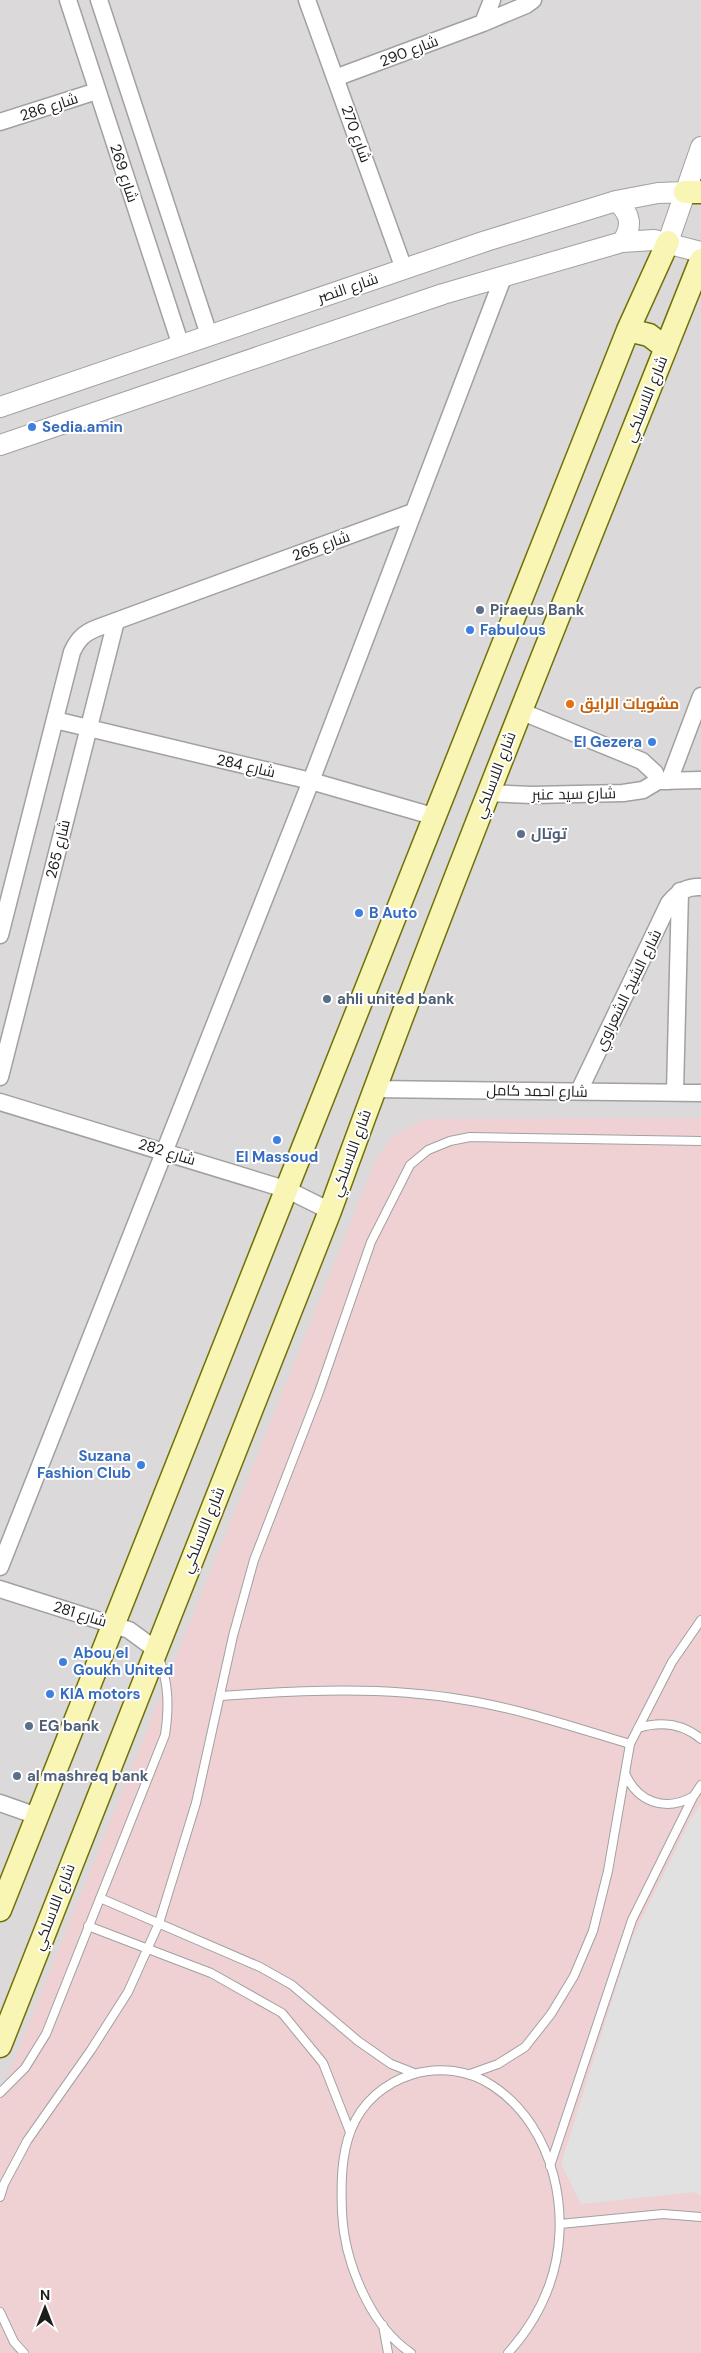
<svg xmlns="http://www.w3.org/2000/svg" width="701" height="2353" font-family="'DM Sans',Cairo,sans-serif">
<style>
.residential{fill:#dbd9da}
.commercial{fill:#efd1d3}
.parking{fill:#e1e1e1}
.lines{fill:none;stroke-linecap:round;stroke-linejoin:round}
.service-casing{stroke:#a1a1a1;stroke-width:10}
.minor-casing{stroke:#a1a1a1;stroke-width:19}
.tertiary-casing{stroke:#a1a1a1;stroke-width:22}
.secondary-casing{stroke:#707205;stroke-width:25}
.service{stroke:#fff;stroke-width:8}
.minor{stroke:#fff;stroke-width:16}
.tertiary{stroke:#fff;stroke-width:20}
.secondary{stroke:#f9f6b5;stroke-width:22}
.shop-dot{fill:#3f7fe0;stroke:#fff;stroke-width:2}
.service-dot{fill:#5c6f8a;stroke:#fff;stroke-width:2}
.food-dot{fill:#e8710a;stroke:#fff;stroke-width:2}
.labels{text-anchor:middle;stroke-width:4;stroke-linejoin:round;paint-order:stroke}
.street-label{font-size:15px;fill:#1d1d1d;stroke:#fff}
.shop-label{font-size:15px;font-weight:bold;fill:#366cbe;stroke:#fff;text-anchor:start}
.service-label{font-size:15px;font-weight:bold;fill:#4e5e75;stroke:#fff;text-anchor:start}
.food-label{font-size:15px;font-weight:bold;fill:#c56008;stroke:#fff;text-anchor:start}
</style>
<rect width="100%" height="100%" fill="#eee9e2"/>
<path class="residential" d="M 0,0 L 701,0 L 701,2353 L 0,2353 Z"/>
<path class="commercial" d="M 701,1118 L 701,2353 L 0,2353 L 0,2095 L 375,1162 L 391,1138 L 425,1119 Z"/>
<path class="parking" d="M 701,1804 L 701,2196 L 694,2192 L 581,2204 L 561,2164 L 630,1943 L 691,1818 Z"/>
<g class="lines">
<defs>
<path id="service" d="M 221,1696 C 303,1690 384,1686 465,1700 C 521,1709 576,1728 630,1744
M 638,1728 C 661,1721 682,1723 701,1739
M 625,1773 C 637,1802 665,1812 692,1797
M 100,1898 L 260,1967 L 292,1985 L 358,2041 L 391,2064 L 414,2073
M 88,1926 L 211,1973 L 282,2013 L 323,2063 L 350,2132
M 470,2074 L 498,2064 L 525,2047 L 551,2014 L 574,1976 L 593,1931 L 608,1871 L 630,1744 L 672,1662 L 701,1620
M 0,2093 L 25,2068 L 46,2034 L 165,1735 C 169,1708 169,1684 159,1658
M 550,2166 L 632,1920 L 693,1797 L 701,1785
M 0,2197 L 4,2184 L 27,2141 L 91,2050 L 128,1992 L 159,1923 L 196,1803 L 233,1636 L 254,1560 L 319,1392 L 371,1242 L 410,1165 L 428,1150 L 450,1141 L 470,1137 L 701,1141
M 560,2224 L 663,2214 L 701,2217
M 0,2312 L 14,2342 L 24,2353
M 383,2325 L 388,2353
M 411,2353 C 369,2325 344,2260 342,2212 C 341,2185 341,2155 351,2130 C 373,2074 444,2053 493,2086 C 555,2127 574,2218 549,2286 C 540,2311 526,2333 508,2353"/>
<path id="minor" d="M 68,0 L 181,346
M 99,0 L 209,335
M 307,0 L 404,269
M 483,23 L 492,0
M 335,78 L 483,23 L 526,5 L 533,0
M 0,122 L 97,91
M 520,711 L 642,761 L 655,773 L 658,781
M 55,720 L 311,781 L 436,817
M 669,781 L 701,696
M 488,793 L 532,795 L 623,793 L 643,790 L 658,781 L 701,780
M 0,935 L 72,652 C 78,639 84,633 97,628 L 413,512
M 0,1077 L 116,621
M 374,1089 L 701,1093
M 579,1091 L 669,903 C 678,892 687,886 701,887
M 675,1092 L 680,891
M 0,1102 L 288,1190 L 330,1211
M 0,1567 L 311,781 L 504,275
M 0,1589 L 129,1630 L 155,1649
M 0,1803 L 37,1816"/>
<path id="tertiary" d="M 616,201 C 631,213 633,227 622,242
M 668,242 L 701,147
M 0,407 L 486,241 L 616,201 L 658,193 L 685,192
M 0,445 L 443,294 L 622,242 L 654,240 L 701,252"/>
<path id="secondary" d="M 685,192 L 701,192
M 628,330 L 649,335 L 666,348
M 0,1910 L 628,330 L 668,242
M 0,2046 L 330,1211 C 446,891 575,576 701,260"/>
</defs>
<use href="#service" class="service-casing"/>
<use href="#minor" class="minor-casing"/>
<use href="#tertiary" class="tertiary-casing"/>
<use href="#secondary" class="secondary-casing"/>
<use href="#service" class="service"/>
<use href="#minor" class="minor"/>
<use href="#tertiary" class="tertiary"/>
<use href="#secondary" class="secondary"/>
</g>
<g class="shop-dot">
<circle cx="32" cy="427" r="5"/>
<circle cx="470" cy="630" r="5"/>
<circle cx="652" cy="742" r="5"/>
<circle cx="359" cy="913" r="5"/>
<circle cx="277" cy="1140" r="5"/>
<circle cx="141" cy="1465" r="5"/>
<circle cx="63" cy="1662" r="5"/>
<circle cx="50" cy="1694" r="5"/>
</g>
<g class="service-dot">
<circle cx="480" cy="610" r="5"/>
<circle cx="521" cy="834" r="5"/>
<circle cx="327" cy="999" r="5"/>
<circle cx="29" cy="1726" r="5"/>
<circle cx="17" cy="1776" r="5"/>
</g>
<circle class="food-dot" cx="570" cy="704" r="5"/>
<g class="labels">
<g class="street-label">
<text transform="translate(409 51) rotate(-21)" y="5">شارع 290</text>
<text transform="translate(49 107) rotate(-18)" y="5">شارع 286</text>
<text transform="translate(356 134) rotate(70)" y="5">شارع 270</text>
<text transform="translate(124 173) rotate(72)" y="5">شارع 269</text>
<text transform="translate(348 288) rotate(-19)" y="5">شارع النصر</text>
<text transform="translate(646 399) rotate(-68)" y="5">شارع اللاسلكي</text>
<text transform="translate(321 546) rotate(-20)" y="5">شارع 265</text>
<text transform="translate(246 766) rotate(13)" y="5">شارع 284</text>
<text transform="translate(495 775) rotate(-69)" y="5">شارع اللاسلكي</text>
<text transform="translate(574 794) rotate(-1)" y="5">شارع سيد عنبر</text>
<text transform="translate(58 849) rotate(-76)" y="5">شارع 265</text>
<text transform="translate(628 990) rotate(-64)" y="5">شارع الشيخ الشعراوي</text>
<text transform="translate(537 1091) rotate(1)" y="5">شارع احمد كامل</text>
<text transform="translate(167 1152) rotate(17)" y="5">شارع 282</text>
<text transform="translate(351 1153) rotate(-70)" y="5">شارع اللاسلكي</text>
<text transform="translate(203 1530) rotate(-68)" y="5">شارع اللاسلكي</text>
<text transform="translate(80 1614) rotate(17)" y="5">شارع 281</text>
<text transform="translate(54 1907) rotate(-69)" y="5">شارع اللاسلكي</text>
</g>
<g class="shop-label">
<text x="42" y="432">Sedia.amin</text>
<text x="480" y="635">Fabulous</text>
<text x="642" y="747" text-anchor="end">El Gezera</text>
<text x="369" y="918">B Auto</text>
<text x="277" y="1162" text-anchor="middle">El Massoud</text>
<text x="131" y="1461" text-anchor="end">Suzana<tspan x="131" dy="17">Fashion Club</tspan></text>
<text x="73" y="1658">Abou el<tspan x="73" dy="17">Goukh United</tspan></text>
<text x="60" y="1699">KIA motors</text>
</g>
<g class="service-label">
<text x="490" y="615">Piraeus Bank</text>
<text x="531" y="839">توتال</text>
<text x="337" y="1004">ahli united bank</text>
<text x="39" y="1731">EG bank</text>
<text x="27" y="1781">al mashreq bank</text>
</g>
<g class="food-label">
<text x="580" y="709">مشويات الرايق</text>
</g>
</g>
<g transform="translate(45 2308)" stroke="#ffffff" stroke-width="4" paint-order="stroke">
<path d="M0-4L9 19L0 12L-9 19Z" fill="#1d1d1d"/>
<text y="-8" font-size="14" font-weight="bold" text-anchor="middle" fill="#1d1d1d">N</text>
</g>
</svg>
